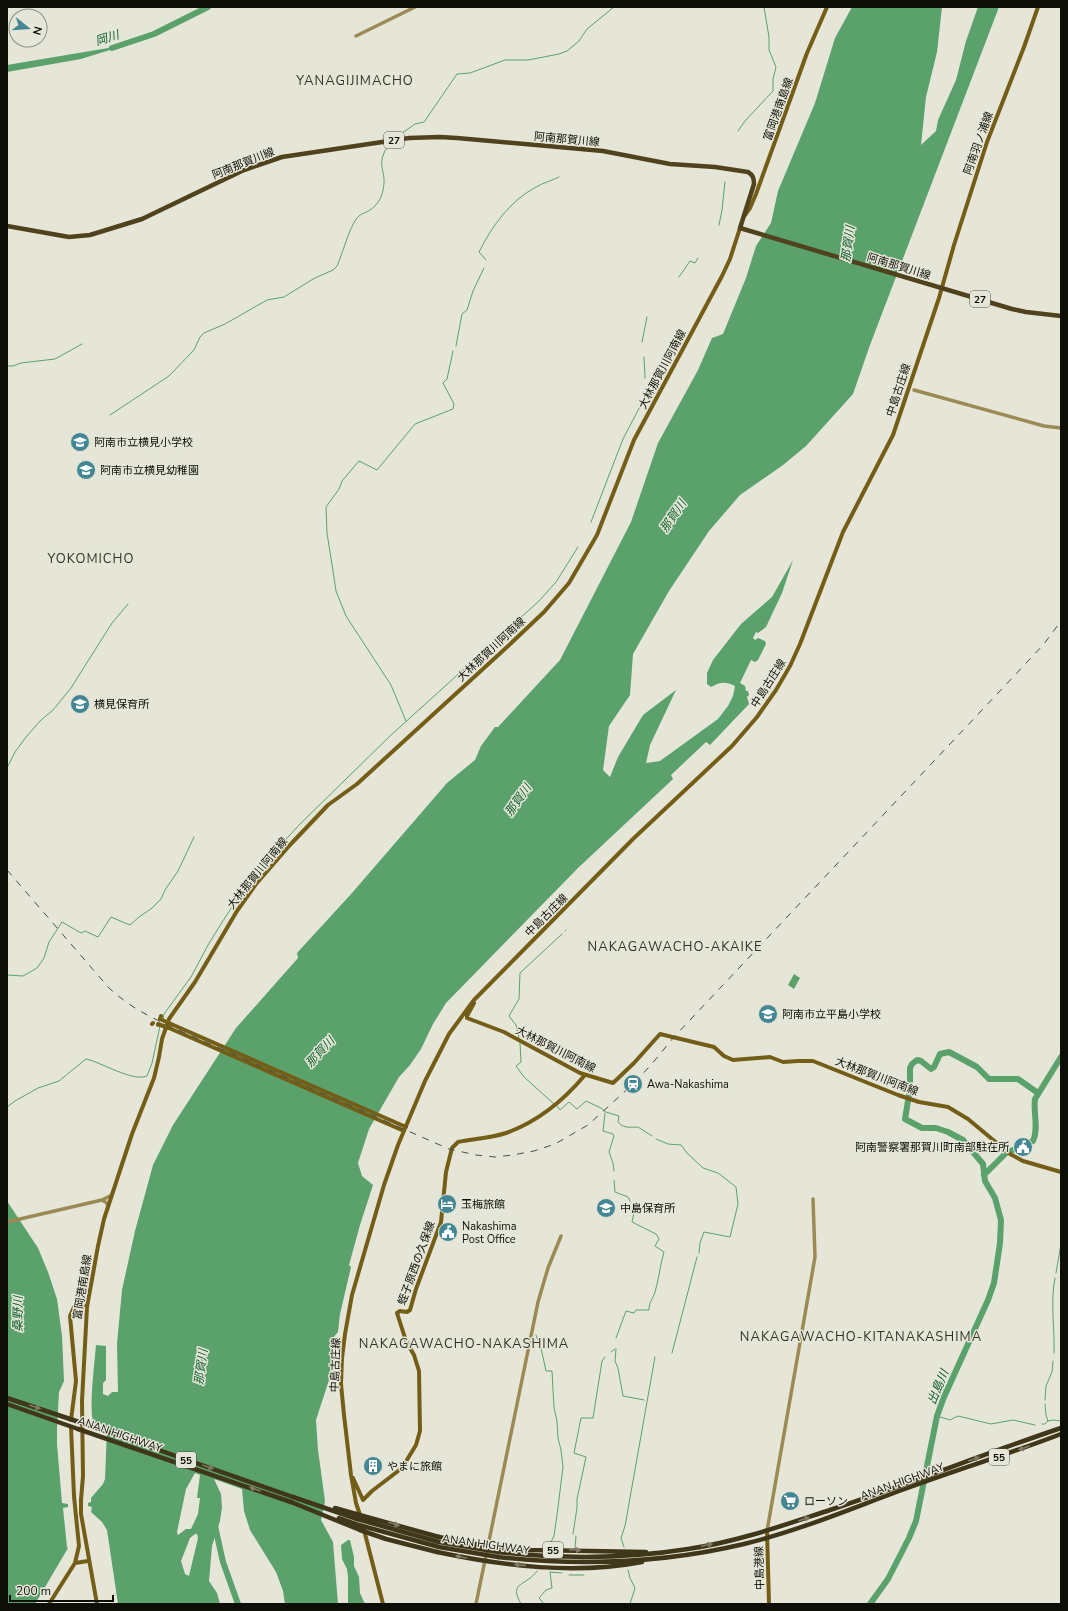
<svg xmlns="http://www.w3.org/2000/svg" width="1068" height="1611" font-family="'Nunito Sans','Noto Sans JP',sans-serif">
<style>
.water{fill:#5aa16c;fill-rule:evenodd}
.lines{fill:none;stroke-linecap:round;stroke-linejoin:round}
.stream{stroke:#5aa16c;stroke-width:1}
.river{stroke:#5aa16c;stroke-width:6}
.tertiary{stroke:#9c8a55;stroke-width:3.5}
.secondary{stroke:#745e17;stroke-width:4}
.primary{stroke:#4f421d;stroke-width:4.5}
.trunk{stroke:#40361a;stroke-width:4.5}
.rail{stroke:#4c4c44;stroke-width:1;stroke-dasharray:7 7;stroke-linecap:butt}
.secondary-bridge{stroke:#745e17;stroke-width:4}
.trunk-bridge{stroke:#40361a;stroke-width:4.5}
.oneway{fill:#827c66}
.labels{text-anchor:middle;stroke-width:3;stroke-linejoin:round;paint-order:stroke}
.shield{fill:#e5e6d7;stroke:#4e4f47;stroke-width:1}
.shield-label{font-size:10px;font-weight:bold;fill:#0e0e09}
.street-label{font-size:11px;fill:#0e0e09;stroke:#e5e6d7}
.poi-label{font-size:11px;fill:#0e0e09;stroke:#e5e6d7;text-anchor:start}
.water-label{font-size:12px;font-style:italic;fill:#10602e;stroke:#e5e6d7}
.quarter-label{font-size:13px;letter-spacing:1px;fill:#323326;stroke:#e5e6d7}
</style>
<rect width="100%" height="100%" fill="#e5e6d7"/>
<path class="water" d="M 852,7 L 942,7 L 937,52 L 926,97 L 921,145 L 936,131 L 938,120 L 956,80 L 966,41 L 978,7 L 999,7 L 870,345 L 853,394 L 806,446 L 783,465 L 740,495 L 709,531 L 669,591 L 633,654 L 630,695 L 609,726 L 603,770 L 610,777 L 618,757 L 643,715 L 676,690 L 650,745 L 646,763 L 660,761 L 718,719 L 728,706 L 733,696 L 735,686 C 725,681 720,682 711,687 L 707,684 L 707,673 L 713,660 L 741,624 L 772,597 L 793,560 L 782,593 L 766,627 L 758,633 L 756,632 L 753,638 L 755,640 L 758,638 L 765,641 L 766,644 L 758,660 L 755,662 L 751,660 L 740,683 L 745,686 L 746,691 L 748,691 L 749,695 L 747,697 L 749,704 L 710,745 L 706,742 L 671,775 L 673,779 L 578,868 L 446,1003 L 433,1024 L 421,1049 L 410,1065 L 399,1077 L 369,1129 L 358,1163 L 362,1176 L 373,1185 L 360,1225 L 349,1265 L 351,1267 L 340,1314 L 338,1332 L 332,1339 L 330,1377 L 316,1420 L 318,1450 L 325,1501 L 321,1520 L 333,1542 L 338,1604 L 285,1604 L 283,1591 L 276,1572 L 250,1530 L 244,1511 L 242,1489 L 214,1479 L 221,1494 L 222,1507 L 220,1521 L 212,1546 L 209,1581 L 217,1593 L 220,1604 L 118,1604 L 107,1530 L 102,1522 L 91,1512 L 92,1507 L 88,1506 L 88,1503 L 91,1502 L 91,1498 L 103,1484 L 105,1479 L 107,1430 L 104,1425 L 94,1423 C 88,1414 95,1359 96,1345 L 106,1346 L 106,1380 L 103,1383 L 103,1394 L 108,1396 L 112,1392 L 118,1392 L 117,1344 L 122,1290 L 135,1231 L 153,1165 L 173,1125 L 236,1028 L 298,958 L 297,953 L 352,893 L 447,783 L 475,760 L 481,746 L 495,727 L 498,727 L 560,660 L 631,522 L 658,443 L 698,370 L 712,338 L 723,334 L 746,278 L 756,246 L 771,223 L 778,191 L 815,103 L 835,38 ZM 195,1473 L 200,1475 L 197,1498 L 200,1498 L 198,1514 L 191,1529 L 186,1529 L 178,1535 L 177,1532 L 186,1489 ZM 195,1534 L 197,1534 L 198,1538 L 189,1576 L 185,1574 L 181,1561 L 190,1538 Z
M 126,45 L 81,59 L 7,72 L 7,65 Z
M 794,974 L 800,978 L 794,989 L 788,985 Z
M 7,1201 L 38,1248 L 48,1272 L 57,1299 L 62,1336 L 64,1381 L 59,1392 L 57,1429 L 57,1444 L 62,1503 L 68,1504 L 68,1507 L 63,1508 L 67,1547 L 68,1548 L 35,1604 L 7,1604 Z
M 348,1540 L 350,1540 L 354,1557 L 354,1566 L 359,1577 L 360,1593 L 365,1604 L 348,1604 L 348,1577 L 347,1569 L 342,1559 L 341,1545 Z"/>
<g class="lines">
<path class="stream" d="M 738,131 L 745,121 L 773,91 L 773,79 L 776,67 L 769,50 L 769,37 L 764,7
M 395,138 L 415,124 L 424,122 L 457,74 L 470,73 L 505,60 L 528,60 L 559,54 L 567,51 L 579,41 L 587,29 L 614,7
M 719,225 L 722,210 L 725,182
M 486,260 L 479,252 C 492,226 510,201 536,187 C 543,183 551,181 559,177
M 679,277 L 690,261 L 695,263 L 698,258
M 642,342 L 647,317
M 456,346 L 462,314 L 467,310 L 473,291 L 484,268
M 644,357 L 645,378
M 7,366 L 13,366 L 21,363 L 55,359 L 82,344
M 110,415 L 169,376 L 194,350 L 200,337 L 204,333 L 225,324 L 267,300 L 284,297 L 313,279 L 333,270 L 337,266 C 342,255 350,226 357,218 C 361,213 366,213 370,210 C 377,206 382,197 383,190 C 388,169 373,166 390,143
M 591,522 L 623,439 L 645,397
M 406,721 L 391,685 L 346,616 L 336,591 L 333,571 L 327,533 L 326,507 L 339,489 L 342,481 L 359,461 L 377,470 L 415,424 L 453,409 L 454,404 L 443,383 L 447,379 L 453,351
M 7,768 L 15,752 L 26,737 L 40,721 L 53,710 L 71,688 L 112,623 L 128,604
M 565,931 L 566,930
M 7,975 L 23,976 L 37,968 L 44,958 L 49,942 L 62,922 L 81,933 L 85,931 L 98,937 L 111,917 L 130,925 L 139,917 L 152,908 L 161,899 L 165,890 L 178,871 L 194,837
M 163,1019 L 164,1014 L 191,977 L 208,945 L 226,916 L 247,885 L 277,849 L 300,824 L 390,736 L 539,601 L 556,582 L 578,547
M 519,1038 L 516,1025 L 509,1016 L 519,999 L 520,973 L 562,934
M 520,1043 L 521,1062 L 516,1066 L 524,1077 L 554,1104
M 557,1106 L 560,1110 L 569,1102 L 577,1109 L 586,1101 L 601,1108 L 606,1112 L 619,1116 L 618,1122 C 624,1129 631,1127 638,1127 L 652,1136
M 7,1107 L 15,1101 L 38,1088 L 59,1081 L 86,1059 C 101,1062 132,1082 147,1076 L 152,1063 L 160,1026
M 605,1113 L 603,1131 L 613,1134 L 614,1136 L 609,1152 L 613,1163 L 614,1171
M 656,1139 L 668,1144 L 681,1145 L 687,1153 L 703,1168 L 718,1173 L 736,1187 L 738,1204 L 730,1237 L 704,1232 L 700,1243 L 699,1253
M 614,1180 L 615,1192 L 628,1197 L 630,1201
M 1056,1273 L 1061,1244
M 536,1335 L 541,1348 L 546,1371 L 552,1371 L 554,1408 L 557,1421 L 558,1438 L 561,1450 L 563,1467 L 557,1515 L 554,1536 L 549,1546
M 616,1338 L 626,1311 L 634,1313 L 636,1310 L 649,1310 C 649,1302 653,1299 655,1292 C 659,1279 660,1265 664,1252 L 655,1246 L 659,1239 L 656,1234 L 632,1222 L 634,1213 L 633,1207
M 616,1349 L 615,1361 L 618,1368 L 623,1396 L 644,1400
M 611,1352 L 615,1349
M 672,1353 L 697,1257
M 1054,1353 C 1055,1328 1050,1303 1055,1278
M 1045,1400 L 1046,1386 L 1052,1372 L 1053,1361
M 937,1416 L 950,1420 L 958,1416 L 991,1424 L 1013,1420 L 1035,1425
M 1048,1421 L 1053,1420 L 1061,1421
M 1042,1424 L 1045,1424 L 1048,1421 L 1046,1415 L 1045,1404
M 573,1534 L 577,1508 L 577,1499 L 586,1457 L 574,1453 L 581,1418 L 593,1418 L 602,1361 L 605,1357
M 624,1547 L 621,1538 L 625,1526 L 655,1357
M 575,1549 L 576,1536
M 628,1570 L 630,1578 L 635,1588 L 630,1604
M 569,1575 L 584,1575
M 521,1604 C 508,1581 526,1587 537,1571
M 544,1604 L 539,1598 L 546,1590 L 552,1588 L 550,1572 L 562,1573"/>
<path class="river" d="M 112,48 L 154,34 L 208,7
M 984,1175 L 1006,1153 L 1033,1141 C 1039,1129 1033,1112 1035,1099 L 1061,1057
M 215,1526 L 223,1562 L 238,1604
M 870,1604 L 888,1579 L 909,1538 L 916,1521 L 937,1416 L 944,1397 L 988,1300 L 994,1283 L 1000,1243 L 1001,1220 L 995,1198 L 985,1181 L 983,1164 L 963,1140 L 948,1132 L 936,1128 L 922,1128 L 905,1119 L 910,1089 L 910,1068 L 912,1064 L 917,1060 L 921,1061 L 931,1069 L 934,1067 L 940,1054 L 949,1052 L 977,1067 L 989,1079 L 1018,1079 L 1038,1093"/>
<path class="tertiary" d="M 356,36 L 415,7
M 914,390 L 1044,426 L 1061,428
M 108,1207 L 107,1203 L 102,1200 L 112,1195
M 7,1222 L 102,1200
M 767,1531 L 815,1257 L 813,1199
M 476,1604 L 538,1302 L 548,1268 L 561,1236"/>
<path class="secondary" d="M 745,215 L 750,208 L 756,194 L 807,53 L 827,7
M 474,1003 L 467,1016 L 467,1018 L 504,1032 L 580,1073 L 613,1083 L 634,1063 L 660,1034 L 714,1047 L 724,1056 L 733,1060 L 770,1057 L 783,1062 L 798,1061 L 813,1061 L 898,1095 L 919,1102 L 948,1107 L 968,1119 L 1010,1154 L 1023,1161 L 1061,1172
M 152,1024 L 153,1023
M 171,1024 L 406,1127
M 169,1028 L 404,1131
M 71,1420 L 76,1381 L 70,1316 L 74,1307 L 78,1306 L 87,1307
M 353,1478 L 363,1500 L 372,1491 L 402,1468 L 416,1445 L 420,1431 L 419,1371 L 414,1355 L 406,1341 L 397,1313 L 400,1311 L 407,1312 L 410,1310 L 416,1289 L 441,1222 L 446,1172 L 452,1148 L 458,1142 C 473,1139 491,1138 506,1133 C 537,1122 564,1100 585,1075
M 361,1518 L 356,1503 L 351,1475 L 344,1415 L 341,1384 L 342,1358 L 345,1334 L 352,1295 L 384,1185 L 398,1145 L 425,1081 L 449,1034 L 474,1000 L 633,839 L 732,746 L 757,717 L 776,690 L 790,666 L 800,644 L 843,532 L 893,435 L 939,298 L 954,245 L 987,142 L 1024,47 L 1038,7
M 364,1530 L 383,1604
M 767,1531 L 769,1604
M 75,1563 L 88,1561
M 49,1604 L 75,1563 L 79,1546 L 74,1496 L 71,1427
M 97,1604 L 81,1514 L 81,1500 L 83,1476 L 82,1401 L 87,1307 L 98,1246 L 104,1219 L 132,1134 L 154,1078 L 159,1057 L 162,1039 L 169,1019 L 195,982 L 237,911 L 256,884 L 289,846 L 328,805 L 357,784 L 507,647 L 544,612 L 569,583 L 597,535 L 634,440 L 722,276 L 730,259 L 740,228"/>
<path class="primary" d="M 7,226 L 69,237 L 90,235 L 142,219 L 244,170 L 282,157 L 409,138 L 440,137 L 457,138 L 603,151 L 670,164 L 715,167 L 748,172 C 753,175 754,178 754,184 L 740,228 L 1012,309 L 1026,312 L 1061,316"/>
<path class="trunk" d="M 7,1398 L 79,1422
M 7,1404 L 78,1429
M 293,1497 L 357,1519
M 291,1502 L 360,1530
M 335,1508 L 356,1514
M 339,1518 L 359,1525
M 439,1537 L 480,1545 L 531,1550 L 646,1552
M 437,1552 C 504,1566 574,1575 642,1562
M 498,1552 C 562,1559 625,1559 688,1549 C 737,1542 784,1525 830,1510 C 908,1484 984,1454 1061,1428
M 498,1557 C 580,1566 664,1563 744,1544 C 802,1530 857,1506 913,1486 C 962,1468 1012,1453 1061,1434"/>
<path class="rail" d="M 7,870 L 109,988 C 131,1008 150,1017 176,1029 L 449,1149 L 476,1155 L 495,1157 L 513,1155 L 534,1151 L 555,1144 L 588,1125 L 633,1084 L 650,1066 L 674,1037 L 1015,675 L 1044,644 L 1061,621"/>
<path class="secondary-bridge" d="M 161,1016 L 160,1019 L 171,1024
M 158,1025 L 158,1024 L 169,1028"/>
<path class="trunk-bridge" d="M 79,1422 L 293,1497
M 78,1429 L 291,1502
M 356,1514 L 439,1537
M 357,1519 L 439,1542 L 498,1552
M 359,1525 L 439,1547 L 498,1557
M 360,1530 L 386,1539 L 437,1552"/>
</g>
<defs><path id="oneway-solid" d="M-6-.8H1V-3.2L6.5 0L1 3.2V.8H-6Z"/></defs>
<g class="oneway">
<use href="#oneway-solid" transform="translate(35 1407) rotate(19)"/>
<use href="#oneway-solid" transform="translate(1024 1448) rotate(161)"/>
<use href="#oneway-solid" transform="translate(974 1459) rotate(-20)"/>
<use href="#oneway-solid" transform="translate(208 1467) rotate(19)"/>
<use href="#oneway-solid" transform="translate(255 1489) rotate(-161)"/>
<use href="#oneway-solid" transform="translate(804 1519) rotate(-19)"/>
<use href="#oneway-solid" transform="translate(394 1524) rotate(17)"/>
<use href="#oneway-solid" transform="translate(707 1545) rotate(-12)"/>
<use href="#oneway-solid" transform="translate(575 1550) rotate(2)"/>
<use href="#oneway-solid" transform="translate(461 1557) rotate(-170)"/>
<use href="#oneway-solid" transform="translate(520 1565) rotate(-174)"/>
</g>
<defs>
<symbol id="school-disc" viewBox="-11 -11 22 22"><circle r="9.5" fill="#428793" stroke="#e5e6d7"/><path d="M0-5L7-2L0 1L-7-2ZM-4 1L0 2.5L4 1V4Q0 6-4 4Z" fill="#fff"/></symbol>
<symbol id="station-disc" viewBox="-11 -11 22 22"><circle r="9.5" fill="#428793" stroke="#e5e6d7"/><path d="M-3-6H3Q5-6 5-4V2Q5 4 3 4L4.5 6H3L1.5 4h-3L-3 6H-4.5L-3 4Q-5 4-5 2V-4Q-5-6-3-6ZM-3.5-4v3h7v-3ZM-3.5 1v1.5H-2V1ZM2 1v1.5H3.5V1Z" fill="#fff"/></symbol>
<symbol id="civic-disc" viewBox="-11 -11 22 22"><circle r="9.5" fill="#428793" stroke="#e5e6d7"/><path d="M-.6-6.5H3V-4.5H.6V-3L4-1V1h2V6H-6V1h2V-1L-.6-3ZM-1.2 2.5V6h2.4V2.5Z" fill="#fff"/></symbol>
<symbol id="hotel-disc" viewBox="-11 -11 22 22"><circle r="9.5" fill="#428793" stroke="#e5e6d7"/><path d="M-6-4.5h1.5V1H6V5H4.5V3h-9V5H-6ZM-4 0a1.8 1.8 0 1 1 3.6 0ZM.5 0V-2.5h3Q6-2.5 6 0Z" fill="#fff"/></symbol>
<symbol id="building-disc" viewBox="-11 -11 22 22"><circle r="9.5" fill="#428793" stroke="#e5e6d7"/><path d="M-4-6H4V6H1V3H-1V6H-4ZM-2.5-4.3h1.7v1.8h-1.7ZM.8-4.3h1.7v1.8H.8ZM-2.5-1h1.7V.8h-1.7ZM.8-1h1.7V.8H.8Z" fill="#fff"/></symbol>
<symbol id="supermarket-disc" viewBox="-11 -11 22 22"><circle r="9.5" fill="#428793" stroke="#e5e6d7"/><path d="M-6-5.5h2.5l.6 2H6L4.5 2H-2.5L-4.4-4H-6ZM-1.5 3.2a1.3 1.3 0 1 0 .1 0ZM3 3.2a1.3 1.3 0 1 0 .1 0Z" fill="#fff"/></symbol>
</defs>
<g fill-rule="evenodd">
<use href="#school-disc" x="69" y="431" width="22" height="22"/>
<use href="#school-disc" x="75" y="459" width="22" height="22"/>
<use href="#school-disc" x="69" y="693" width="22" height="22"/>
<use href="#school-disc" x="757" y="1003" width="22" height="22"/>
<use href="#station-disc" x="622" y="1073" width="22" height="22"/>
<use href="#civic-disc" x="1012" y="1136" width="22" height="22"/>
<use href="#hotel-disc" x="436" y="1193" width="22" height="22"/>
<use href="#school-disc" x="595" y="1197" width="22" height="22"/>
<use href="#civic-disc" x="437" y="1221" width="22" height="22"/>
<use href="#building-disc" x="362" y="1455" width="22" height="22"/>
<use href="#supermarket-disc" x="779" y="1490" width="22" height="22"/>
</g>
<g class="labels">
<g class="shield">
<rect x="384" y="132" width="20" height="16" rx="3"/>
<rect x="970" y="291" width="20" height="16" rx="3"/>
<rect x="989" y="1449" width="20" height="16" rx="3"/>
<rect x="176" y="1452" width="20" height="16" rx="3"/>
<rect x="543" y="1542" width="20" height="16" rx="3"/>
</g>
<g class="shield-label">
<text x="394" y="144">27</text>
<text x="980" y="303">27</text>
<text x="999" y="1461">55</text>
<text x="186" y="1464">55</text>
<text x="553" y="1554">55</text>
</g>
<g class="street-label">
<text transform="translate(778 109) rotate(-70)" y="4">富岡港南島線</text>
<text transform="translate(567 139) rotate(5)" y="4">阿南那賀川線</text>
<text transform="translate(978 143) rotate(-70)" y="4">阿南羽ノ浦線</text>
<text transform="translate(243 163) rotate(-22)" y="4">阿南那賀川線</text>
<text transform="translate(899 266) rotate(17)" y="4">阿南那賀川線</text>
<text transform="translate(662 369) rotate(-62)" y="4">大林那賀川阿南線</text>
<text transform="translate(898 390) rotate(-72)" y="4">中島古庄線</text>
<text transform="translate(491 649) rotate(-43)" y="4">大林那賀川阿南線</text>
<text transform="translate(768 683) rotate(-58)" y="4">中島古庄線</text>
<text transform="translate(257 873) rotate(-51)" y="4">大林那賀川阿南線</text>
<text transform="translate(546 915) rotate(-45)" y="4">中島古庄線</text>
<text transform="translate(556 1049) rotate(27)" y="4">大林那賀川阿南線</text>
<text transform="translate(877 1076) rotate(21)" y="4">大林那賀川阿南線</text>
<text transform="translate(416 1263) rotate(-70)" y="4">蛭子原西の久保線</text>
<text transform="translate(82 1287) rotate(-81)" y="4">富岡港南島線</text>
<text transform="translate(335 1365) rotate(-88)" y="4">中島古庄線</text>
<text transform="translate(120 1434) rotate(19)" y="4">ANAN HIGHWAY</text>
<text transform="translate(902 1481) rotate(-20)" y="4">ANAN HIGHWAY</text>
<text transform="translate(486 1544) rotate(8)" y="4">ANAN HIGHWAY</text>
<text transform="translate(759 1568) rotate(-91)" y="4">中島港線</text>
</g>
<g class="poi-label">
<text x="94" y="446">阿南市立横見小学校</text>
<text x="100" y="474">阿南市立横見幼稚園</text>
<text x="94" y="708">横見保育所</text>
<text x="782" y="1018">阿南市立平島小学校</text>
<text x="647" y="1088">Awa-Nakashima</text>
<text x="1009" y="1151" text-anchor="end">阿南警察署那賀川町南部駐在所</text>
<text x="461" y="1208">玉梅旅館</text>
<text x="620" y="1212">中島保育所</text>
<text x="462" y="1230">Nakashima<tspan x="462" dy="13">Post Office</tspan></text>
<text x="387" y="1470">やまに旅館</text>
<text x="804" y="1505">ローソン</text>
</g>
<g class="water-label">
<text transform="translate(107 38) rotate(-17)" y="4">岡川</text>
<text transform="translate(848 244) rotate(-82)" y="4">那賀川</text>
<text transform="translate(673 516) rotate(-56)" y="4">那賀川</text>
<text transform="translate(518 800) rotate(-55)" y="4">那賀川</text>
<text transform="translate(320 1052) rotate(-47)" y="4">那賀川</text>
<text transform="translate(18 1314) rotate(-90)" y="4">桑野川</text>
<text transform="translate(201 1367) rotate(-83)" y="4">那賀川</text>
<text transform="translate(938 1387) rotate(-67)" y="4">出島川</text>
</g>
<g class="quarter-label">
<text x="355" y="85">YANAGIJIMACHO</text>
<text x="91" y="563">YOKOMICHO</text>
<text x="675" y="951">NAKAGAWACHO-AKAIKE</text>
<text x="861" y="1341">NAKAGAWACHO-KITANAKASHIMA</text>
<text x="464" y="1348">NAKAGAWACHO-NAKASHIMA</text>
</g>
</g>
<rect width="1068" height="1611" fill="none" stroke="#0e0e09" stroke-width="16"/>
<g transform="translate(28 28) rotate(107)"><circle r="19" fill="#e5e6d7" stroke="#8f9085"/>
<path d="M0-3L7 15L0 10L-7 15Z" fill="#428793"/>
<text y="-6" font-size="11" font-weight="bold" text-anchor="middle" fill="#0e0e09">N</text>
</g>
<path d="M10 1595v6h103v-6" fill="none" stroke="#0e0e09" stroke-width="2"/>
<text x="16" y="1595" font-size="12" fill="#0e0e09" stroke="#e5e6d7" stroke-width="3" paint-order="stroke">200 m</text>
</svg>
